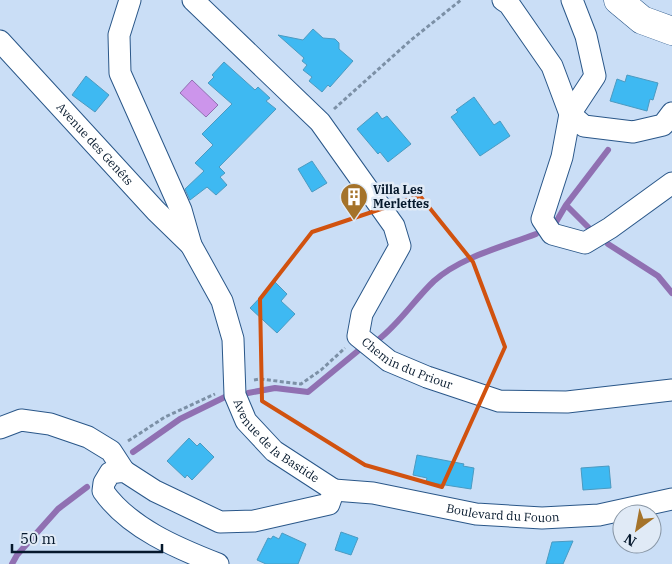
<svg xmlns="http://www.w3.org/2000/svg" width="672" height="564" font-family="'IBM Plex Serif',serif">
<style>
.water{fill:#cc95eb;stroke:#9070b2}
.lines{fill:none;stroke-linecap:round;stroke-linejoin:round}
.stream{stroke:#9070b2;stroke-width:6}
.building{fill:#3eb9f2;stroke:#4b9ac1}
.street-casing{stroke:#2a5789;stroke-width:23}
.primary-casing{stroke:#2a5789;stroke-width:29}
.path{stroke:#7c90a6;stroke-width:3;stroke-dasharray:4 2.5;stroke-linecap:butt}
.street{stroke:#fff;stroke-width:21}
.primary{stroke:#fff;stroke-width:28}
.marked{fill:none;stroke:#d1520f;stroke-width:4;stroke-linejoin:round}
.labels{text-anchor:middle;stroke-width:5;stroke-linejoin:round;paint-order:stroke}
.street-label{font-size:12px;fill:#05182c;stroke:#e0eaf6}
.poi-label{font-size:12px;font-weight:bold;fill:#05182c;stroke:#e0eaf6;text-anchor:start}
</style>
<rect width="100%" height="100%" fill="#cadef6"/>
<path class="water" d="M 192,80 L 218,105 L 206,117 L 180,93 Z"/>
<g class="lines">
<path class="stream" d="M 566,205 L 589,228
M 556,222 L 566,205 L 608,150
M 608,244 L 658,276 L 672,293
M 378,340 C 400,323 414,300 434,281 C 461,257 502,247 536,234
M 248,393 L 275,388 L 308,392 L 359,350
M 133,452 L 180,419 L 229,395
M 12,564 L 17,555 L 58,509 L 87,487"/>
</g>
<path class="building" d="M 313,29 L 323,38 L 335,39 L 339,43 L 339,49 L 353,61 L 330,87 L 328,85 L 322,92 L 309,81 L 312,77 L 303,70 L 307,65 L 302,61 L 304,58 L 278,35 L 303,40 Z
M 224,62 L 255,90 L 258,87 L 270,98 L 266,101 L 276,109 L 219,167 L 225,173 L 220,177 L 227,185 L 216,195 L 207,187 L 190,200 L 185,189 L 204,171 L 195,163 L 213,145 L 202,134 L 232,104 L 208,83 L 214,77 L 212,75 Z
M 627,75 L 658,83 L 653,100 L 650,99 L 647,111 L 610,101 L 617,79 L 625,82 Z
M 86,76 L 109,95 L 95,112 L 72,95 Z
M 474,97 L 494,125 L 500,121 L 510,136 L 480,156 L 451,117 L 458,112 L 456,110 Z
M 377,112 L 382,119 L 387,116 L 411,144 L 388,162 L 380,152 L 378,154 L 357,129 Z
M 312,161 L 327,183 L 312,192 L 298,169 Z
M 275,282 L 287,294 L 281,301 L 295,314 L 277,333 L 250,308 Z
M 189,438 L 197,446 L 200,443 L 214,457 L 192,480 L 187,475 L 185,478 L 167,461 Z
M 417,455 L 464,464 L 463,466 L 474,468 L 471,489 L 426,482 L 427,478 L 413,475 Z
M 609,466 L 611,488 L 583,490 L 581,468 Z
M 341,532 L 358,538 L 351,555 L 335,550 Z
M 282,533 L 306,544 L 298,564 L 266,564 L 257,560 L 268,538 L 271,539 L 273,536 L 279,539 Z
M 573,541 L 563,564 L 546,564 L 552,542 Z"/>
<g class="lines">
<defs>
<g id="street">
<path id="s1" d="M 130,0 L 119,35 L 120,73 L 181,210 L 191,245 L 222,301 L 233,339 L 235,395 L 246,421 L 274,451 L 334,490 L 329,504 L 254,521 L 220,522 L 155,491 L 124,471 L 110,473 L 104,483 L 103,491 C 129,528 177,548 218,564"/>
<path id="s2" d="M 193,0 L 320,122 L 394,226 L 400,246 L 362,314 L 358,336 L 389,361 L 427,377 L 499,401 L 567,402 L 672,390"/>
<path d="M 503,0 L 509,4 L 552,66 L 570,114 L 584,126 L 633,132 L 663,125 L 672,113"/>
<path d="M 572,0 L 586,36 L 595,76 L 570,114 L 562,157 L 542,219 L 552,234 L 585,243 L 610,228 L 672,183"/>
<path id="s3" d="M 0,41 L 156,211 L 191,245"/>
<path d="M 0,428 L 21,420 L 50,424 L 88,437 L 111,451 L 124,471"/>
<path id="s4" d="M 334,490 L 373,493 L 476,514 L 542,518 L 599,515 L 672,499"/>
</g>
<path id="primary" d="M 618,0 L 642,20 L 672,31"/>
</defs>
<use href="#street" class="street-casing"/>
<use href="#primary" class="primary-casing"/>
<path class="path" d="M 334,109 L 411,40 L 461,0
M 254,380 L 260,379 L 301,384 L 321,370 L 345,348
M 128,441 L 165,417 L 215,394"/>
<use href="#street" class="street"/>
<use href="#primary" class="primary"/>
</g>
<path class="marked" d="M 420,196 L 473,262 L 505,347 L 442,487 L 365,465 L 262,401 L 260,299 L 312,232 Z"/>
<defs>
<symbol id="building-pin" viewBox="-11 -11 22 30"><path d="M0 17L-7.5 6A9.5 9.5 0 1 1 7.5 6Z" fill="#a5732a" stroke="#e0eaf6"/><path d="M-4-6H4V6H1V3H-1V6H-4ZM-2.5-4.3h1.7v1.8h-1.7ZM.8-4.3h1.7v1.8H.8ZM-2.5-1h1.7V.8h-1.7ZM.8-1h1.7V.8H.8Z" fill="#fff"/></symbol>
</defs>
<g fill-rule="evenodd">
<use href="#building-pin" x="338" y="181" width="32" height="43"/>
</g>
<g class="labels">
<g class="street-label">
<text dy="4" stroke="none"><textPath href="#s3" startOffset="140">Avenue des Genêts</textPath></text>
<text dy="4" stroke="none"><textPath href="#s2" startOffset="482">Chemin du Priour</textPath></text>
<text dy="4" stroke="none"><textPath href="#s1" startOffset="484">Avenue de la Bastide</textPath></text>
<text dy="4" stroke="none"><textPath href="#s4" startOffset="171">Boulevard du Fouon</textPath></text>
</g>
<g class="poi-label">
<text x="373" y="194">Villa Les<tspan x="373" dy="14">Merlettes</tspan></text>
</g>
</g>
<g transform="translate(637 529) rotate(212)"><circle r="24" fill="#e0eaf6" stroke="#8896a5"/>
<path d="M0-4L9 19L0 12L-9 19Z" fill="#a5732a"/>
<text y="-8" font-size="14" font-weight="bold" text-anchor="middle" fill="#05182c">N</text>
</g>
<path d="M12 544v8h150v-8" fill="none" stroke="#05182c" stroke-width="2.5"/>
<text x="20" y="544" font-size="15" fill="#05182c" stroke="#e0eaf6" stroke-width="4" paint-order="stroke">50 m</text>
</svg>
